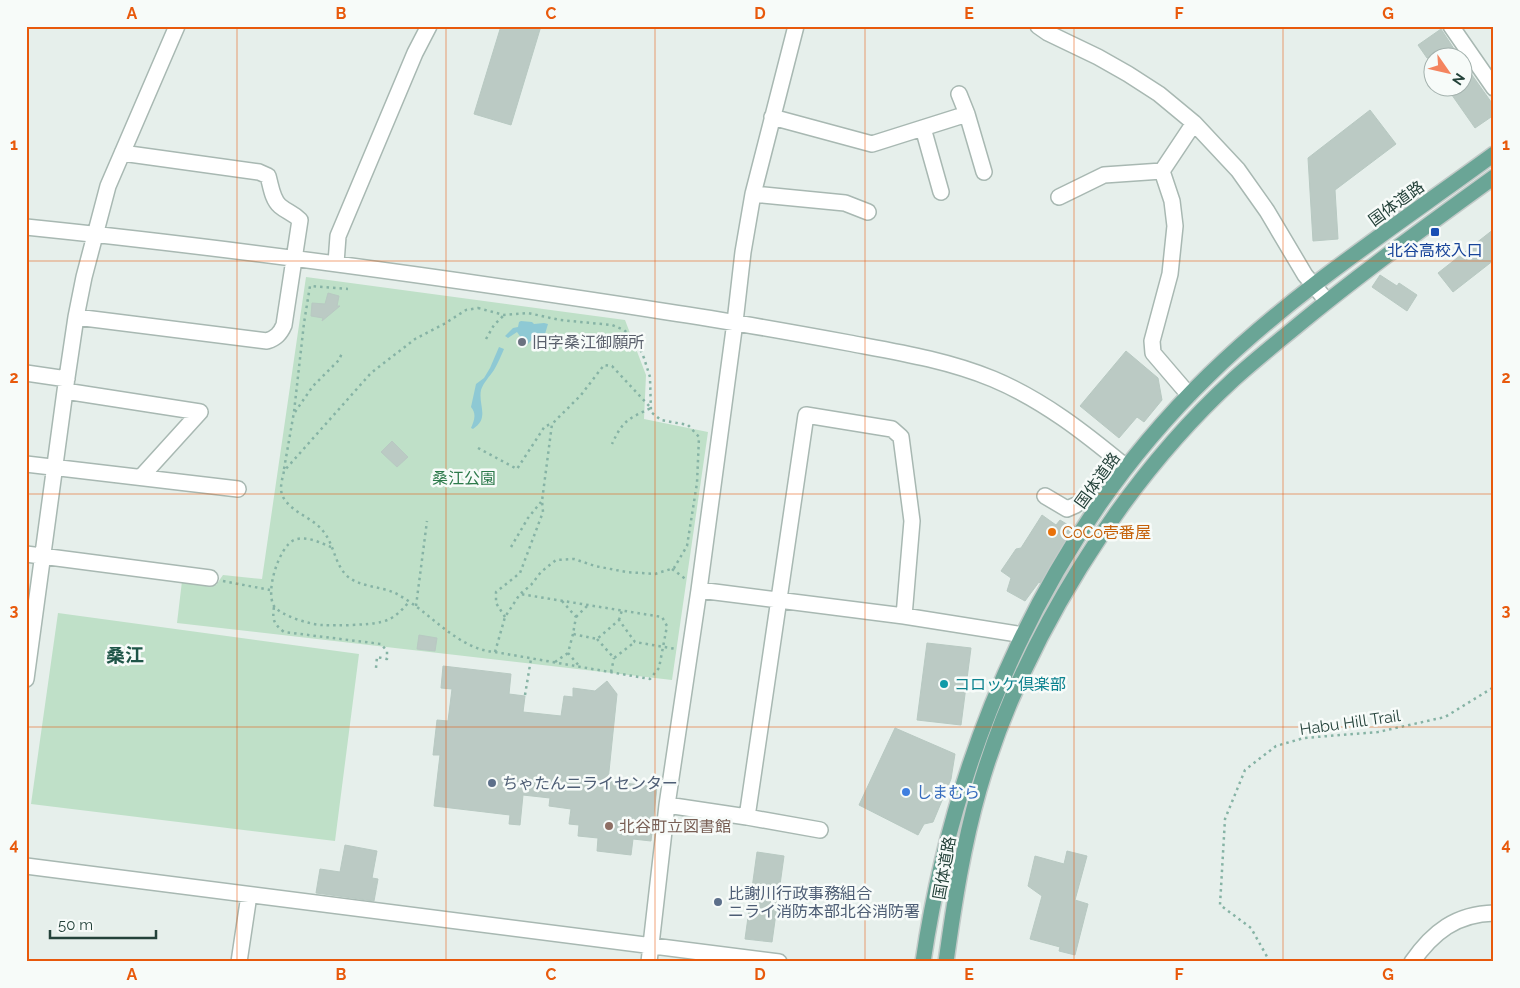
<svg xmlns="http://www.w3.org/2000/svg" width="1520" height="988" font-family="Raleway,'Noto Sans JP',sans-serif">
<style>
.green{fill:#bfe0c8}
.water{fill:#8ec9d4}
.building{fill:#bbcac4;stroke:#b8c9c2}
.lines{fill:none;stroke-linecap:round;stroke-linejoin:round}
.minor-casing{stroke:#a8b8b2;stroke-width:18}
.major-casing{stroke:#c2cac8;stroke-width:18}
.path{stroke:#86b3a5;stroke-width:2.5;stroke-dasharray:2.5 4;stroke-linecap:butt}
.minor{stroke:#fff;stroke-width:15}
.major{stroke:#6aa596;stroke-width:15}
.grid{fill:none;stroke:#e8590c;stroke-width:1;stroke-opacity:0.55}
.transit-dot{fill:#1a4fb4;stroke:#f7fbf9;stroke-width:2}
.worship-dot{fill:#6b7280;stroke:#f7fbf9;stroke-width:2}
.food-dot{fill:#e8710a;stroke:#f7fbf9;stroke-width:2}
.culture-dot{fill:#0f9aa8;stroke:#f7fbf9;stroke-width:2}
.service-dot{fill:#5c6f8a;stroke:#f7fbf9;stroke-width:2}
.shop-dot{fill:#3f7fe0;stroke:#f7fbf9;stroke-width:2}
.education-dot{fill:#8d6e63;stroke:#f7fbf9;stroke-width:2}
.labels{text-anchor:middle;stroke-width:5;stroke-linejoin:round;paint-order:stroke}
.street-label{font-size:16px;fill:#24423a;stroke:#f7fbf9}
.transit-label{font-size:16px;fill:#164399;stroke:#f7fbf9}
.worship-label{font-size:16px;fill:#5b616d;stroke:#f7fbf9;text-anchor:start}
.park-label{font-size:16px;fill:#2d7a4b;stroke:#f7fbf9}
.food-label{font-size:16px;fill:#c56008;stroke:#f7fbf9;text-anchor:start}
.culture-label{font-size:16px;fill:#0d838f;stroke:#f7fbf9;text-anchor:start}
.service-label{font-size:16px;fill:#4e5e75;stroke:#f7fbf9;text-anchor:start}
.shop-label{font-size:16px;fill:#366cbe;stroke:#f7fbf9;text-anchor:start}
.education-label{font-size:16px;fill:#785e54;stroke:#f7fbf9;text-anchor:start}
.quarter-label{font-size:19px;font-weight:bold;fill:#1f5548;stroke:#f7fbf9}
.neatline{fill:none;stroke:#e8590c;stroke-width:2}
.grid-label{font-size:16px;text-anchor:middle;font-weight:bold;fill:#e8590c}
</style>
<rect width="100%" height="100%" fill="#e6efeb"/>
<path class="green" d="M 306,277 L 625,320 L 646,375 L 644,419 L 708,432 L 672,680 L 177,623 L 182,581 L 216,585 L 223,575 L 262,579 Z
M 58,613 L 359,654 L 335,841 L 31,804 Z"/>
<path class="water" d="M 521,321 L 532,322 L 534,324 L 544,323 L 548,324 L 545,334 L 535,336 L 528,344 L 524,342 L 517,332 L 508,338 L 505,336 L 513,328 L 518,327 L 519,322 Z
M 499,347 L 504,349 C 501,356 498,363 494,370 C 490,376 483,383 481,390 C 478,405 490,418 473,429 L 471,428 C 474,421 477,414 471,407 L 476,384 L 484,378 L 490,368 Z"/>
<path class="building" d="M 501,26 L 541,26 L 511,125 L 474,114 Z
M 1441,29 L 1460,58 L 1427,58 L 1418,45 Z
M 1462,61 L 1494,106 L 1494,115 L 1475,128 L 1447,88 L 1462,88 Z
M 1370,110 L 1396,144 L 1335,190 L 1338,239 L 1313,241 L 1308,158 Z
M 1494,229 L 1494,260 L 1453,292 L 1438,273 Z
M 1380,275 L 1397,286 L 1399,283 L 1417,295 L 1407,311 L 1372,287 Z
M 328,293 L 339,296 L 337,306 L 340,306 L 322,321 L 323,318 L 311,316 L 312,303 L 325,304 Z
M 1126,351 L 1158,378 L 1162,400 L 1144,422 L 1137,417 L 1119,438 L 1080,406 Z
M 392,441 L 408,457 L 397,467 L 381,452 Z
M 1042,515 L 1056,525 L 1060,520 L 1073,528 L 1040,583 L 1039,582 L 1025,601 L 1007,591 L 1011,578 L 1001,571 L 1016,549 L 1021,548 Z
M 419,635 L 437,638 L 435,651 L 417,649 Z
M 927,643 L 971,648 L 961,725 L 917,720 Z
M 443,666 L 511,674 L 509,694 L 525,696 L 523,712 L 561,716 L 564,696 L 573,697 L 573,688 L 595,691 L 607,681 L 617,694 L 608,781 L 657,787 L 651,841 L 633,839 L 631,855 L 597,851 L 598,838 L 578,836 L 579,825 L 569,824 L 571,809 L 549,806 L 550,798 L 523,795 L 520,825 L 509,824 L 510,815 L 434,806 L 440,755 L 433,755 L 437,720 L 448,721 L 452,689 L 441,688 Z
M 895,728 L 955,754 L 951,779 L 933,822 L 924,824 L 918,835 L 859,805 Z
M 345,845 L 377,851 L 372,878 L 378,879 L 374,901 L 316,893 L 320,869 L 340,872 Z
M 1067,851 L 1087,856 L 1075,900 L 1088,904 L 1075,955 L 1059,951 L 1060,947 L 1030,939 L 1042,896 L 1028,886 L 1035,856 L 1064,864 Z
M 757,852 L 784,856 L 772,942 L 745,939 Z"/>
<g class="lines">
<defs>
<path id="minor" d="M 1038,26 L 1048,33 L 1098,57 L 1128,74 L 1159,94 L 1194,123 L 1238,170 L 1267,211 L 1305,275 L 1327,301
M 1451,26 L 1494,88
M 959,94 L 967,114 L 984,172
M 772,117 L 872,144 L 967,114
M 923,128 L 941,192
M 1162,171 L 1172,201 L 1175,226 L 1170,274 L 1152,341 L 1153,353 L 1189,395
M 753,194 L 845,203 L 868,212
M 1059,197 L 1104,175 L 1162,171 L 1194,123
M 26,227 C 241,249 455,279 668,312 C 729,321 789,332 849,343 C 897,352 947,360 993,379 C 1043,400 1085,433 1126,467
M 336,263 L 338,236 L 415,53 L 429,26
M 76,317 L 267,341 C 276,338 280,334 284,325 L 300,220 C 293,213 287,212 280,206 C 272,199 271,186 268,176 L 259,172 L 122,153
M 26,373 L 67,379
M 65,391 L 200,412
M 26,464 L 238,489
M 141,477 L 200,412
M 1045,496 L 1067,509 L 1076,505
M 26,554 L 210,578
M 699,590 L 904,616 L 1023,635
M 26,679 L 65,391 L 76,317 L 84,277 L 108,186 L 177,26
M 667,805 L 747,817 L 806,415 L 892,429 L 901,437 L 912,521 L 904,616
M 747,817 L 820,830
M 26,866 L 779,962
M 239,962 L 249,895
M 649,962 L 667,805 L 699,590 L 735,322 L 743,252 L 753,194 L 796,26
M 1412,962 C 1433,932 1456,914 1494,913"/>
<path id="major" d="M 923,962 C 955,744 1050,529 1209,375 C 1295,291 1397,225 1494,154
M 946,962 C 954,904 963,846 979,790 C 1022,641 1120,484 1234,379 C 1256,359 1280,340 1303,321 C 1364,271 1429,224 1494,177"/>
</defs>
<use href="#minor" class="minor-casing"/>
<use href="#major" class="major-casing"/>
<path class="path" d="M 478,308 L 504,315 L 528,313 L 560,320 L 612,325 L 624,330 L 637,342 L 644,358 L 650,377 L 651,412 L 661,420 L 688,425 L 699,437 L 697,483 L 687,546 L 674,568 L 655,574 L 626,572 L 595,566 L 574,559 L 556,560 L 541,572 L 531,585 L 520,594 L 505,617 L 495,652 C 456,649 429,610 395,593 C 380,586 358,587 346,575 C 334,562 334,544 323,531 C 313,518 295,514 285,500 C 278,491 282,481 284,471 L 371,373 L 415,339 L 444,324 L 466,310 Z
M 486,339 L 494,325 L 504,315
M 295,412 L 313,386 L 339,360 L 342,353
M 478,448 L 517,469 L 545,426 L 552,424
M 284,469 L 294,412 L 304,323 L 310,286 L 348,289
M 331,547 C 321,543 306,535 294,540 C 279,547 265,591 274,606 C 281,616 311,625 323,625 C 336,626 369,625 381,622 C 394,619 401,611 409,602
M 511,547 L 528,518 L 541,502
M 672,569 L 687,580
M 223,581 L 270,590
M 562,601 L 576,617 L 573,634 L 597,639 L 619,620 L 635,642 L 676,649
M 416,606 L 427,521
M 274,607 C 272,620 274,624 284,632 L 381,644 L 387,651 L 387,659 L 377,657 L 376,668
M 505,617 L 496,603 L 496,592 L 520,573 L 543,512 L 542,501 L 552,424 L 581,395 L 604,365 L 612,366 L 651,408 C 628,419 623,420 612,444
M 576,617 L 588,605
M 619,620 L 622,610
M 573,634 L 568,653 L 580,667
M 597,639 L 614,658 L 635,642
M 495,652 L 650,679 L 659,668 L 667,626 L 662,617 L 520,594
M 555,662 L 568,653
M 611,672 L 614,658
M 525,695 L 531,659
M 1270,962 L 1251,928 L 1220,905 L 1225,819 L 1245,770 L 1276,746 L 1304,738 L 1378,732 L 1445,717 L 1494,687"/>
<use href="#minor" class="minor"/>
<use href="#major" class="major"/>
</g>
<path class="grid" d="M 237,26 L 237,962M 446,26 L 446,962M 655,26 L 655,962M 865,26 L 865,962M 1074,26 L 1074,962M 1283,26 L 1283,962M 26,261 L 1494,261M 26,494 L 1494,494M 26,727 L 1494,727"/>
<rect class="transit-dot" x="1430" y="227" width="10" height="10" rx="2.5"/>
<circle class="worship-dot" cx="522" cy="342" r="5"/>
<circle class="food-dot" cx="1052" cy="532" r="5"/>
<circle class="culture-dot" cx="944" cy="684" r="5"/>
<g class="service-dot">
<circle cx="492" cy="783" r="5"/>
<circle cx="718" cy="902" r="5"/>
</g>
<circle class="shop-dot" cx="906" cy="792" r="5"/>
<circle class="education-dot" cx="609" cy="826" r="5"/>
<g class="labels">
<g class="street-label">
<text transform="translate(1396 203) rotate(-36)" y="6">国体道路</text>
<text transform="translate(1097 480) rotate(-54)" y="6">国体道路</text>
<text transform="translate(1350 722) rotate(-8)" y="6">Habu Hill Trail</text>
<text transform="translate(944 868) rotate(-80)" y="6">国体道路</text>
</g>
<g class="transit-label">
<text x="1435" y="256">北谷高校入口</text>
</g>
<g class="worship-label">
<text x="532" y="348">旧字桑江御願所</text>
</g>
<g class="park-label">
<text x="464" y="484">桑江公園</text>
</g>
<g class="food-label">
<text x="1062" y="538">CoCo壱番屋</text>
</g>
<g class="culture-label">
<text x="954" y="690">コロッケ倶楽部</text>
</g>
<g class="service-label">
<text x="502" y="789">ちゃたんニライセンター</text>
<text x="728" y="899">比謝川行政事務組合<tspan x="728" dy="18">ニライ消防本部北谷消防署</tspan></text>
</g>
<g class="shop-label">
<text x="916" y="798">しまむら</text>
</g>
<g class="education-label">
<text x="619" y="832">北谷町立図書館</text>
</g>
<g class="quarter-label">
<text x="125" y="662">桑江</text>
</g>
</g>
<rect width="1520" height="988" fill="none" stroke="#f7fbf9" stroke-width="55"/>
<g transform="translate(1448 72) rotate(124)"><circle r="24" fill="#f7fbf9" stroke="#a3b1ad"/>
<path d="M0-4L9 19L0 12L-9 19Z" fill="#f4845f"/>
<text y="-8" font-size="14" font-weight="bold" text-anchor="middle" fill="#24423a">N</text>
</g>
<path d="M50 930v8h106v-8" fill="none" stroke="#24423a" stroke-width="2.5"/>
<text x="58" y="930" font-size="15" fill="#24423a" stroke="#f7fbf9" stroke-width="4" paint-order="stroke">50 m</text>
<rect x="28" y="28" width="1464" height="932" class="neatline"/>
<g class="grid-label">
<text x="132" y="19">A</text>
<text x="341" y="19">B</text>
<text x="551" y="19">C</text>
<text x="760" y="19">D</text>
<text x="969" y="19">E</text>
<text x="1179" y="19">F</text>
<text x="1388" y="19">G</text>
<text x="14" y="150">1</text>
<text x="1506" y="150">1</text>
<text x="14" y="383">2</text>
<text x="1506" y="383">2</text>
<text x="14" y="616">3</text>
<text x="1506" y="616">3</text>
<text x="14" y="850">4</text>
<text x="1506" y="850">4</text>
<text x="132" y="980">A</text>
<text x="341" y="980">B</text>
<text x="551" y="980">C</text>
<text x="760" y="980">D</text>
<text x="969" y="980">E</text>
<text x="1179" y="980">F</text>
<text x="1388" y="980">G</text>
</g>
</svg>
